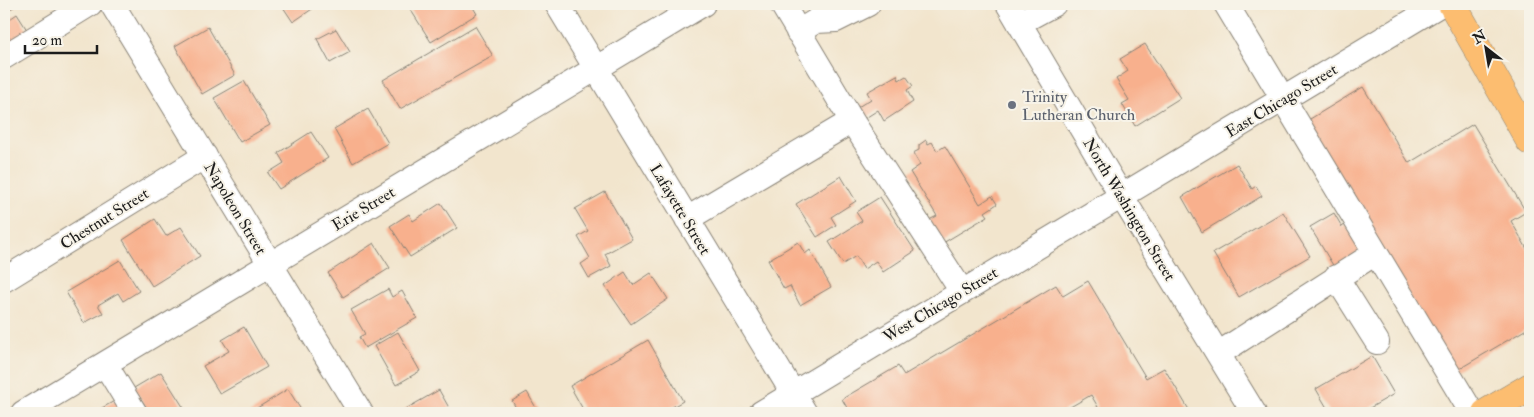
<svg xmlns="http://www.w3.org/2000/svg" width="1534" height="417" font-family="'IM FELL Double Pica',serif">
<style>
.building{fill:#f8b08d}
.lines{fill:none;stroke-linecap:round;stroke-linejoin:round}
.minor-casing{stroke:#878074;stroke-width:26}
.major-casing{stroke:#878074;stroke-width:29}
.minor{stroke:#fff;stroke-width:24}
.major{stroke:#fcbd6f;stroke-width:28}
.worship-dot{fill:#6b7280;stroke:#f7f3e8;stroke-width:2}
.labels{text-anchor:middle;stroke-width:4;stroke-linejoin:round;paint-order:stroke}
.worship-label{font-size:16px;fill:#5b616d;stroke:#f7f3e8;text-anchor:start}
.street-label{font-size:16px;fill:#1c1c1c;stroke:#f7f3e8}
</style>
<rect width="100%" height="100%" fill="#f7f3e8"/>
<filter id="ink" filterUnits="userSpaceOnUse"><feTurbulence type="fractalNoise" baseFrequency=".02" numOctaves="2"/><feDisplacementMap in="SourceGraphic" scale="10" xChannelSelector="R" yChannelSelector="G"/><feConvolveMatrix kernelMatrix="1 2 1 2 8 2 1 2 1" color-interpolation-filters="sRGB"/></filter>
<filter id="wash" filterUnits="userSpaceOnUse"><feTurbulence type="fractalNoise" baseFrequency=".0096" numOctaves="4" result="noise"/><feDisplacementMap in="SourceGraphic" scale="20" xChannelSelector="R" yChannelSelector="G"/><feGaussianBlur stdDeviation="1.12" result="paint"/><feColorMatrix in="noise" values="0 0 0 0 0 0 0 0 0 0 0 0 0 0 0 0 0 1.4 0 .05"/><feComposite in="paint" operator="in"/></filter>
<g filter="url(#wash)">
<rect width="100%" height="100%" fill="#f2e5cd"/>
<g id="blocks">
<path class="building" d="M 6,4 L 19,4 L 10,9 Z
M 281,4 L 317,4 L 318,5 L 293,22 Z
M 407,4 L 471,4 L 477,14 L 431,42 Z
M 824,4 L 863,4 L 835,22 Z
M 17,14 L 29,33 L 4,43 L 4,23 Z
M 475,26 L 493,56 L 400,109 L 383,80 Z
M 208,27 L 235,75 L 202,94 L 175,46 Z
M 336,29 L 350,52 L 330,63 L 317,39 Z
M 1145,44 L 1180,98 L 1135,126 L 1122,104 L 1129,100 L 1116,79 L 1128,71 L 1120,59 Z
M 897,75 L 899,80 L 906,76 L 913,86 L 907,90 L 913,102 L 884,121 L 878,110 L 864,119 L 858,107 L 871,99 L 867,92 Z
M 244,81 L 270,125 L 240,142 L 214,98 Z
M 1363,87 L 1409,163 L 1473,124 L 1526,212 L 1511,221 L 1530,254 L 1530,327 L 1454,372 L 1305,122 Z
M 368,109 L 388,143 L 353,163 L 334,129 Z
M 311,132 L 328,158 L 279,189 L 268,173 L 284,163 L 278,153 Z
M 926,140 L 928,144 L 932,142 L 937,151 L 945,146 L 980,204 L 992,196 L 997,204 L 985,212 L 988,216 L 943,243 L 929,220 L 937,216 L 910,172 L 920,165 L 913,153 L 919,150 L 919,145 Z
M 1237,164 L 1252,189 L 1256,186 L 1262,196 L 1202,232 L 1182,197 Z
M 841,176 L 856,201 L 831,217 L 836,225 L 817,237 L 796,204 Z
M 605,192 L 632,239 L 605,254 L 611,266 L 589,278 L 581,264 L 590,258 L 578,237 L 588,231 L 575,209 Z
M 880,197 L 915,251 L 883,272 L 876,261 L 864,269 L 856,256 L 843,264 L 829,242 L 862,221 L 856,212 Z
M 441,203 L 457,228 L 410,257 L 390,226 L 409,214 L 413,221 Z
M 1283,212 L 1310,256 L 1239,297 L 1213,253 Z
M 1334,213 L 1342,227 L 1346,224 L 1362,250 L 1334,267 L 1310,227 Z
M 155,219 L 166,236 L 181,227 L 200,256 L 152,286 L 123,240 Z
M 798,242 L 805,254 L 810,250 L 831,287 L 800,305 L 790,286 L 784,289 L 768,260 Z
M 374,243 L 390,268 L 343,297 L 328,273 Z
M 120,260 L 139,291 L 123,301 L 118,293 L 98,305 L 103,313 L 84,323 L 66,292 Z
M 625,272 L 633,285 L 651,273 L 668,299 L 631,324 L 605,286 Z
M 1088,281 L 1146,378 L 1164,368 L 1191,413 L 1087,413 L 1098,407 L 1091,395 L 1060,413 L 850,413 L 842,399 L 898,366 L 904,375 L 1056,285 L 1063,296 Z
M 388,289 L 392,297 L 402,291 L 417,318 L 365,348 L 359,337 L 365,334 L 351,310 Z
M 244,327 L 267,367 L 220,394 L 203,366 L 229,351 L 222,340 Z
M 398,332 L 420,371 L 396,385 L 374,346 Z
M 648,340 L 683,401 L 662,413 L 585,413 L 570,386 Z
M 1372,356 L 1394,394 L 1361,413 L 1330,413 L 1316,389 Z
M 161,372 L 187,413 L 150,413 L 134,388 Z
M 288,389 L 303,413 L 249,413 Z
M 439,390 L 452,413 L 403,413 L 402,411 Z
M 527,392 L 539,413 L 519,413 L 512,401 Z
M 118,399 L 126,413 L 93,413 Z"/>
</g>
</g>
<g filter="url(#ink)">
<use href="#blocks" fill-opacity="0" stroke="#878074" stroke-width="1"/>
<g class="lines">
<defs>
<path id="minor" d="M 112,4 L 361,413
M 557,4 L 805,413
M 782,4 L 852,121 L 961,290
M 1008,4 L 1122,197 L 1254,413
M 1226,4 L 1472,413
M 1019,23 L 1054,4
M 798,32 L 816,21 L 836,20 L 868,4
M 4,57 L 90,4
M 687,219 L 852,121
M 1336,277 L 1377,342
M 4,280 L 205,156
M 1218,354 L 1374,254
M 105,364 L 135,413
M 23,413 L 703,4
M 761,413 C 987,276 1214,140 1441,4"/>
<path id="major" d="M 1452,4 L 1530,141
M 1486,413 L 1530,387"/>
</defs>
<use href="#minor" class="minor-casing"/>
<use href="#major" class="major-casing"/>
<use href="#minor" class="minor"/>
<use href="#major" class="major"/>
</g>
</g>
<circle class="worship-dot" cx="1012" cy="105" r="5"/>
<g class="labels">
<g class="worship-label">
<text x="1022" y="102">Trinity<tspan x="1022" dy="18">Lutheran Church</tspan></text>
</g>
<g class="street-label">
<text transform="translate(1281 100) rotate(-31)" y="6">East Chicago Street</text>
<text transform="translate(236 208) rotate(59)" y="6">Napoleon Street</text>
<text transform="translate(363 208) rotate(-31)" y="6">Erie Street</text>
<text transform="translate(681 209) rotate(59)" y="6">Lafayette Street</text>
<text transform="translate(1130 209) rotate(59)" y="6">North Washington Street</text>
<text transform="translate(104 218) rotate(-32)" y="6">Chestnut Street</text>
<text transform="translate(940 304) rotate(-31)" y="6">West Chicago Street</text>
</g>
</g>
<rect width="1534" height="417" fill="none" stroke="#f7f3e8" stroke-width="20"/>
<g transform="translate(1486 48) rotate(329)" stroke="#f7f3e8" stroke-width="4" paint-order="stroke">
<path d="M0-4L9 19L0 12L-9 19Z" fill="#1c1c1c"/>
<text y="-8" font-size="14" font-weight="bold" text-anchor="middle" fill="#1c1c1c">N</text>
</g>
<path d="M25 45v8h72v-8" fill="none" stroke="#1c1c1c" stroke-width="2.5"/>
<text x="32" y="45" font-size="15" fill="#1c1c1c" stroke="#f7f3e8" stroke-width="4" paint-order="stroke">20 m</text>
</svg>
